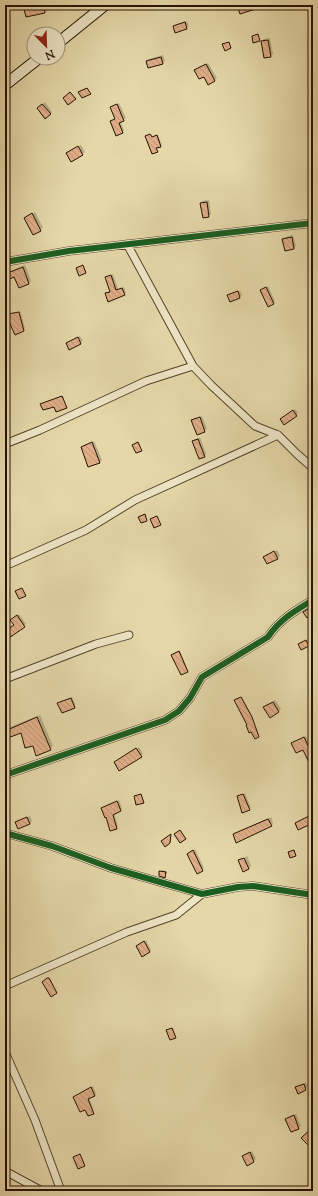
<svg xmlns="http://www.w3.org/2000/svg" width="318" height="1196" font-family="'Sorts Mill Goudy',serif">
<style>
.shadow{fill:#0003}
.building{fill:url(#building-back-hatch);stroke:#271100}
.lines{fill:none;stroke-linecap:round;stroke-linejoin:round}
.street-casing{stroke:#56422a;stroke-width:9}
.secondary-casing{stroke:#271100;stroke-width:12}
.street{stroke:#ede5c6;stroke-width:7}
.secondary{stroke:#ede5c6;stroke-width:10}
.cycleway-casing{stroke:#ede5c6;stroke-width:8}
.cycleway{stroke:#1b5e20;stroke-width:6}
</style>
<defs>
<pattern id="building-back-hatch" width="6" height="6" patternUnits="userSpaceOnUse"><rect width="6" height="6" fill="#dfae88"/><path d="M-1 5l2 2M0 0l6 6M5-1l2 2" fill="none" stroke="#bf9574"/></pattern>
</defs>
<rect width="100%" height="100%" fill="#e4d7a8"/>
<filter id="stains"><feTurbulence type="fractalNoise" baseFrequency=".005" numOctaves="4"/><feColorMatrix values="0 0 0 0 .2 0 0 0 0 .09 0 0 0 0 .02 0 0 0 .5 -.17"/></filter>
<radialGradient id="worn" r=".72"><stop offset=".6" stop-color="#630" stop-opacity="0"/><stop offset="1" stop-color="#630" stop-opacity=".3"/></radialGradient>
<path class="shadow" d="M 24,5 L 47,5 L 48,9 L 45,12 Z
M 129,5 L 135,5 L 131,8 Z
M 148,5 L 159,5 L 152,11 Z
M 187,21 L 189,26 L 186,28 L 174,27 L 176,24 Z
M 270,38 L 273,54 L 271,56 L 262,42 L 264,39 Z
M 163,55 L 165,61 L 163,63 L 147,61 L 149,59 Z
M 208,63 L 217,78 L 215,80 L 195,70 Z
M 45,102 L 52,112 L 50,114 L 40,106 Z
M 119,103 L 126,118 L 120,121 L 124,130 L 122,132 L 111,121 L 116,118 L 111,108 Z
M 151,134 L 153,137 L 158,135 L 162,145 L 157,147 L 157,151 L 147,136 Z
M 81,145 L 85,152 L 71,160 L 69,152 Z
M 209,200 L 211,214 L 209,216 L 201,203 L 203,201 Z
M 35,212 L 43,228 L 33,234 L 25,218 Z
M 293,235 L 296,246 L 294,249 L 283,239 L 285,237 Z
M 25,265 L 31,281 L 29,283 L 19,287 L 15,276 L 5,278 L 6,273 Z
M 113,274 L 118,289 L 124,287 L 126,293 L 124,294 L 106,294 L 110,291 L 106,278 Z
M 268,286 L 275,301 L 273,304 L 261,290 Z
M 240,291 L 242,295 L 240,297 L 230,301 L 230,295 Z
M 20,311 L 25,328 L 24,330 L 9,315 Z
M 80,336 L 83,341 L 70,348 L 67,343 Z
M 63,396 L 67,407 L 42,403 Z
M 295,409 L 298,413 L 296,415 L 284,418 Z
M 202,416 L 207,429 L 198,433 L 193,420 Z
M 200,437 L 206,454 L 204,456 L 193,441 Z
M 94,441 L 102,460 L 99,462 L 82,447 Z
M 277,550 L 280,556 L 268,563 L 264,557 Z
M 19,614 L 26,624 L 5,639 L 5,631 L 15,625 L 13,618 Z
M 180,651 L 188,670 L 182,674 L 173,654 Z
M 72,697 L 76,706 L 62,712 L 60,702 Z
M 242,697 L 252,716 L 259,735 L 258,736 L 248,725 L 236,700 Z
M 275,700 L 281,709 L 278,712 L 267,705 Z
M 40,715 L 53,746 L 50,749 L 33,745 L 21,731 L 5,738 L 5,729 Z
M 306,736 L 313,751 L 313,763 L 303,748 L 292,743 Z
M 139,747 L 143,754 L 120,769 L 117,761 Z
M 245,793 L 251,808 L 243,811 L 238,797 Z
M 119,800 L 122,809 L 114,813 L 118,826 L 116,828 L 102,808 Z
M 313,811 L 313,822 L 296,823 L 310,815 L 310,814 Z
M 30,816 L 32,821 L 30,824 L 17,822 Z
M 271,817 L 273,823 L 271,826 L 234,835 L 236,833 Z
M 195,849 L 204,868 L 197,873 L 188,854 Z
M 247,856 L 251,866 L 249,868 L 240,861 Z
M 161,870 L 167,871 L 165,877 L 160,876 Z
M 146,940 L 151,950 L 149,952 L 137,946 Z
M 50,978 L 57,992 L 57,993 L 44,981 Z
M 173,1028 L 176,1036 L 171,1039 L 168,1030 Z
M 306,1082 L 308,1087 L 299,1093 L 296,1087 Z
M 93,1086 L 96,1094 L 89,1098 L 94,1112 L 93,1113 L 85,1090 Z
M 296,1114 L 301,1126 L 291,1131 L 286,1119 Z
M 252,1151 L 256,1159 L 247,1164 L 243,1156 Z"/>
<path class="building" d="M 23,5 L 44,5 L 45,13 L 26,17 Z
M 237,5 L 265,5 L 265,6 L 240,14 Z
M 185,22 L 187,29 L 175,33 L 173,26 Z
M 258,34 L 260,41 L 253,43 L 252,36 Z
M 268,40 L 271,57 L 264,58 L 261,41 Z
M 229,42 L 231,48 L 225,51 L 222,44 Z
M 161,57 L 163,64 L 148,68 L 146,61 Z
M 206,64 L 215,81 L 208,85 L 204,77 L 199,79 L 194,70 Z
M 87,88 L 91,94 L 82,98 L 78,92 Z
M 70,92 L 76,99 L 68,105 L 63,98 Z
M 42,104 L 51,114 L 45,119 L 37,108 Z
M 117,104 L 124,121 L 119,123 L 123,133 L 116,136 L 110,121 L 115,119 L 110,107 Z
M 150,134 L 152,137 L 157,135 L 161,147 L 156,148 L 158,152 L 152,154 L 145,136 Z
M 78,146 L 83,155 L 71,162 L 66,153 Z
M 207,202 L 209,217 L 203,218 L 200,203 Z
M 32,213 L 41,231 L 33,235 L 24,218 Z
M 292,237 L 294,249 L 285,251 L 282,239 Z
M 83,265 L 86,273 L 79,276 L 76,268 Z
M 23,267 L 29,284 L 19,288 L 14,277 L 5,281 L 5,274 Z
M 111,275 L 116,290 L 122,288 L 125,295 L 108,302 L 105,293 L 110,292 L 105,277 Z
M 266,287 L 274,304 L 268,307 L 260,290 Z
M 238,291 L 240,298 L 230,302 L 227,295 Z
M 19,312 L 24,331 L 15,335 L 10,324 L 8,314 Z
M 78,337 L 81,344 L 69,350 L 66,343 Z
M 62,396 L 67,408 L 56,412 L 54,407 L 43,410 L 40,404 Z
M 293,410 L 297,416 L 284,425 L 280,419 Z
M 200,417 L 205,432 L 197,435 L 191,420 Z
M 198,439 L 205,457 L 199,459 L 192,441 Z
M 92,442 L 100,463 L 88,467 L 81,447 Z
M 138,442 L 142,451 L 136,453 L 132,445 Z
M 145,514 L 147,521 L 141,523 L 138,517 Z
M 157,516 L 161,525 L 154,528 L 150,519 Z
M 274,551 L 278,559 L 267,564 L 263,557 Z
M 22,588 L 26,596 L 19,599 L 15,591 Z
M 313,606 L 313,614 L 307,618 L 303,612 Z
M 17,615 L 25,627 L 9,638 L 5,631 L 14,625 L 10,620 Z
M 306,640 L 309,646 L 301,650 L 298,644 Z
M 179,651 L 188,672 L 181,675 L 171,655 Z
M 241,697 L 252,717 L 259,737 L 255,739 L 251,732 L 249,733 L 246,725 L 247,725 L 234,700 Z
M 71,698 L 75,708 L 62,713 L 57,703 Z
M 273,702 L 279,712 L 270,718 L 263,707 Z
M 37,717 L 51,750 L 36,756 L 33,746 L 25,748 L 21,733 L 5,739 L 5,731 Z
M 304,737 L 313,756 L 313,771 L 303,750 L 296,753 L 291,743 Z
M 136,748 L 142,757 L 119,771 L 114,762 Z
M 141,794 L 144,803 L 136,805 L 134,796 Z
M 243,794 L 250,810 L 242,813 L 237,796 Z
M 117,801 L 121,811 L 113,815 L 117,829 L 110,831 L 106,817 L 105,818 L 101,808 Z
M 313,814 L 313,823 L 298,830 L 295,823 Z
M 27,817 L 30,824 L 18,829 L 15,822 Z
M 268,819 L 272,826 L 236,843 L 233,834 Z
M 180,830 L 186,839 L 180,843 L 174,834 Z
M 171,834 L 170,843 L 165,847 L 161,841 Z
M 193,850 L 203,871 L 197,874 L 187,854 Z
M 294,850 L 296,856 L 290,858 L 288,852 Z
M 244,858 L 249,869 L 243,872 L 238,860 Z
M 159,871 L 166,872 L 165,878 L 159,876 Z
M 144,941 L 150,952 L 142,957 L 136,946 Z
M 47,978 L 49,978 L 57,993 L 51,997 L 42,982 Z
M 172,1028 L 176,1038 L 170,1040 L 166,1030 Z
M 304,1084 L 306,1090 L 298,1094 L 295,1087 Z
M 91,1087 L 95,1096 L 88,1099 L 94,1114 L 88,1116 L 85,1110 L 80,1112 L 73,1097 Z
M 294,1115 L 299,1129 L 291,1132 L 285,1119 Z
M 313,1127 L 313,1140 L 308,1145 L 301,1138 Z
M 250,1152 L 254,1162 L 247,1166 L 242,1156 Z
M 80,1154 L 85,1166 L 78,1169 L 73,1157 Z"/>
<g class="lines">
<defs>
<path id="street" d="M 127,244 L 193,366 L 211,385 L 255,426 L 278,435 L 297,454 L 313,468
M 5,262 L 69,251 L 313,223
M 5,444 L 40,430 L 146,381 L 193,366
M 5,566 L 86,530 L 135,500 L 278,435
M 5,679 L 96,644 L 129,635
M 5,775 L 165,720 L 179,711 L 190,698 L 202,677 L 268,637 C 279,620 296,610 313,600
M 5,833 L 52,846 L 111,868 L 202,894 L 238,887 L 253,886 L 313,895
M 5,986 L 127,932 L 176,915 L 202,894
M 5,1052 L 35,1120 L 61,1191
M 5,1171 L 42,1191"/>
<path id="secondary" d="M 58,43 L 105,5
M 5,85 L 39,58"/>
</defs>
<use href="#street" class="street-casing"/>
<use href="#secondary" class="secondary-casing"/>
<use href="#street" class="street"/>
<use href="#secondary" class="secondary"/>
<defs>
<path id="cycleway" d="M 5,262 L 69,251 L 313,223
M 5,775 L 165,720 L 179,711 L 190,698 L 202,677 L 268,637 C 279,620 296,610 313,600
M 5,833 L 52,846 L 111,868 L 202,894 L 238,887 L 253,886 L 313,895"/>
</defs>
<use href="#cycleway" class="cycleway-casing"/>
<use href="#cycleway" class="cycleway"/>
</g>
<rect width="318" height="1196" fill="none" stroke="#e4d7a8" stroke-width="20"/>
<rect x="6" y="6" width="306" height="1184" fill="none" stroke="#271100" stroke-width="2"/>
<rect x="10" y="10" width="298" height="1176" fill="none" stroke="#271100"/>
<g transform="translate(46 46) rotate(157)"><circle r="19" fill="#ede5c6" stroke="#9e9077"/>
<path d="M0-3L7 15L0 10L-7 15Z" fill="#8f2418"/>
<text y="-6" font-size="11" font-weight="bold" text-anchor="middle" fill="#271100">N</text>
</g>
<rect width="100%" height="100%" filter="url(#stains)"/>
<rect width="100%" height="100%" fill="url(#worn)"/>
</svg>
